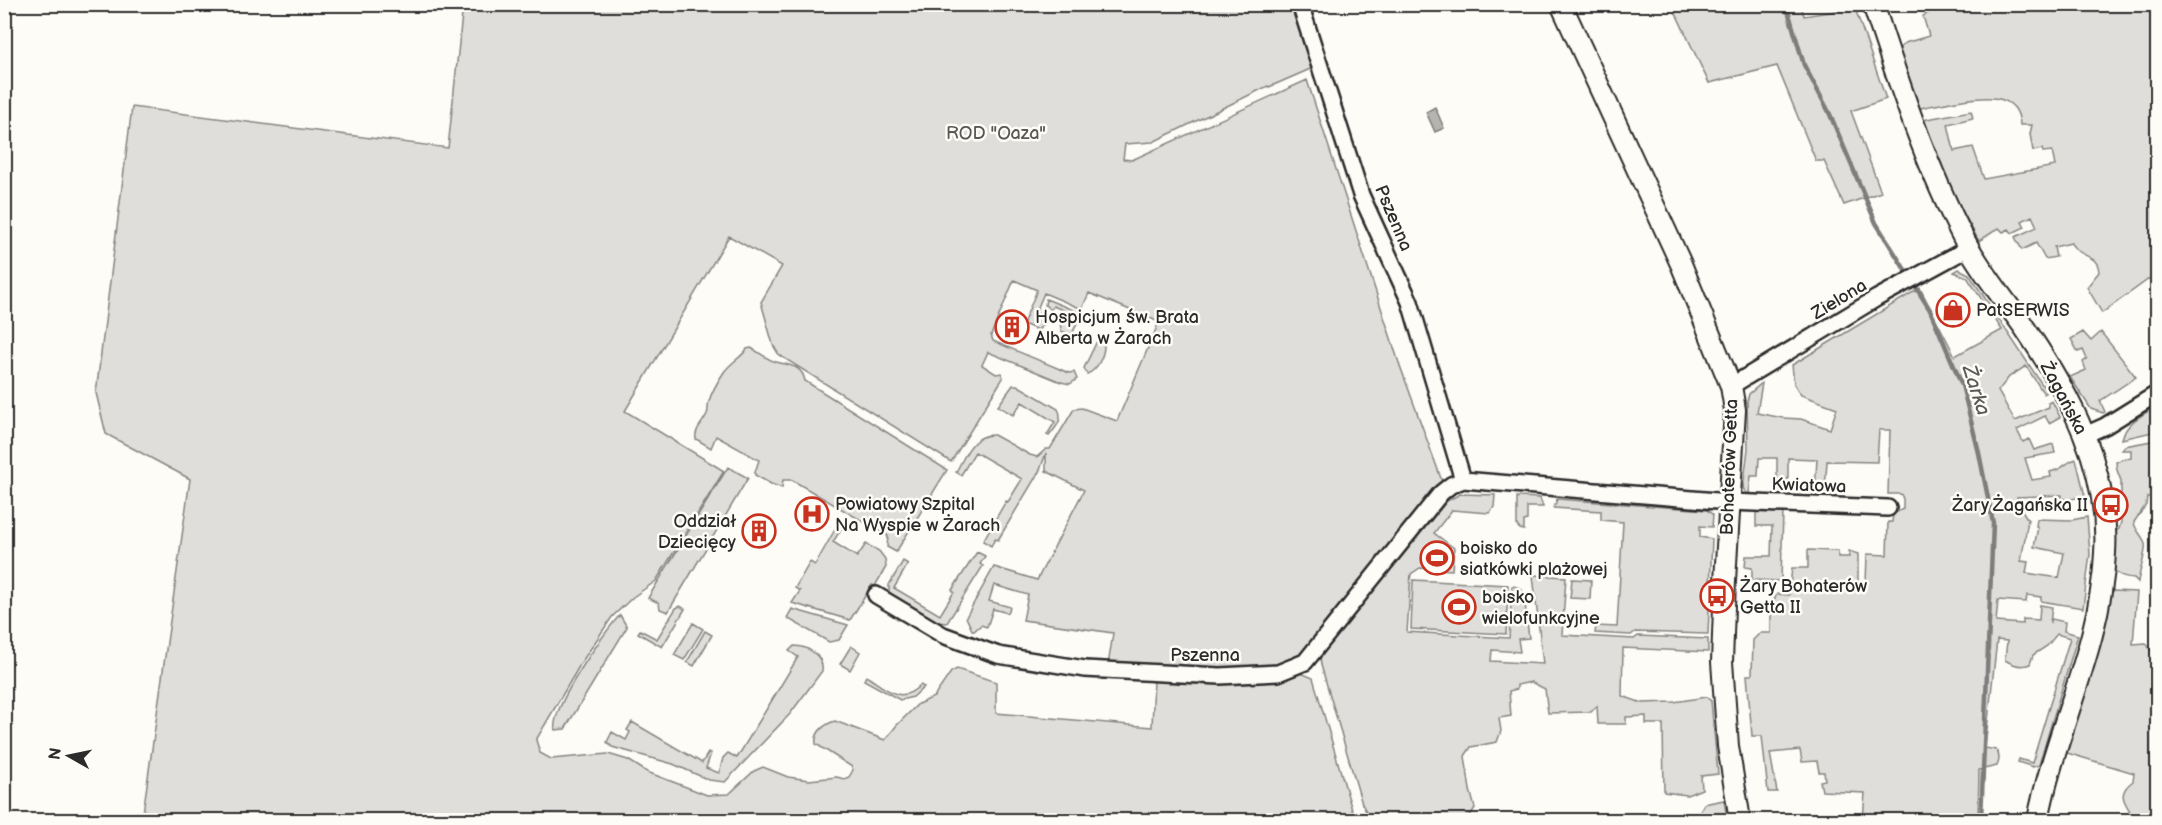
<svg xmlns="http://www.w3.org/2000/svg" width="2162" height="825" font-family="'Balsamiq Sans',sans-serif">
<style>
.green{fill:#dfdeda;stroke:#858482;stroke-width:1.5}
.water{fill:#b5b4b1;stroke:#7e7d7b;stroke-width:1.5}
.lines{fill:none;stroke-linecap:round;stroke-linejoin:round}
.stream{stroke:#7e7d7b;stroke-width:4.5}
.street-casing{stroke:#2b2b2b;stroke-width:20}
.secondary-casing{stroke:#2b2b2b;stroke-width:24}
.street{stroke:#fdfcf7;stroke-width:15}
.secondary{stroke:#fdfcf7;stroke-width:20}
.labels{text-anchor:middle;stroke-width:5;stroke-linejoin:round;paint-order:stroke}
.park-label{font-size:18px;fill:#585857;stroke:#fdfcf7}
.street-label{font-size:18px;fill:#2b2b2b;stroke:#fdfcf7}
.poi-label{font-size:18px;fill:#2b2b2b;stroke:#fdfcf7;text-anchor:start}
.water-label{font-size:20px;font-style:italic;fill:#5b5b5a;stroke:#fdfcf7}
</style>
<rect width="100%" height="100%" fill="#fdfcf7"/>
<filter id="ink" filterUnits="userSpaceOnUse"><feTurbulence type="fractalNoise" baseFrequency=".0167" numOctaves="2"/><feDisplacementMap in="SourceGraphic" scale="12" xChannelSelector="R" yChannelSelector="G"/><feConvolveMatrix kernelMatrix="1 2 1 2 8 2 1 2 1" color-interpolation-filters="sRGB"/></filter>
<g filter="url(#ink)">
<path class="green" d="M 463,5 L 1300,5 L 1315,67 L 1269,87 L 1268,86 L 1153,142 L 1125,144 L 1123,159 L 1132,160 L 1307,80 L 1399,363 L 1442,481 L 1299,656 C 1264,682 1154,668 1108,666 L 1113,633 L 1023,620 L 1028,595 L 994,585 L 989,601 L 1010,607 L 1008,613 L 993,609 L 987,627 L 981,625 L 974,631 L 972,630 L 966,617 L 994,567 L 1037,580 L 1084,490 L 1046,471 L 1046,453 L 1040,470 L 998,540 L 995,539 L 991,546 L 983,541 L 1006,501 L 1008,502 L 1022,479 L 975,452 L 961,475 L 956,472 C 965,456 972,434 994,435 L 1030,455 L 1037,457 L 1046,449 L 1050,449 L 1074,409 L 1082,408 L 1117,421 L 1159,322 L 1089,293 L 1082,309 L 1044,293 L 1036,312 L 1041,314 L 1045,320 L 1044,324 L 1038,330 L 1023,324 L 1037,290 L 1014,280 L 991,335 L 993,341 L 1069,373 L 1074,372 L 1077,379 L 1070,384 L 1061,382 L 988,352 L 982,365 L 996,374 L 1002,373 L 1003,378 L 951,462 L 779,355 L 773,345 L 761,302 L 782,266 L 729,236 L 625,411 L 724,471 L 656,581 L 633,597 L 612,617 L 581,663 L 536,740 L 540,753 L 551,759 L 608,754 L 628,760 L 647,772 L 707,795 L 729,794 L 754,771 L 763,767 L 788,777 L 809,780 L 837,777 L 844,779 L 849,777 L 853,770 L 852,767 L 816,744 C 814,732 825,724 835,721 L 885,740 L 897,725 L 918,704 L 934,697 L 951,672 L 957,669 L 996,682 L 996,713 L 1152,727 L 1154,678 L 1301,673 L 1313,678 L 1355,820 L 142,820 L 190,479 L 106,434 L 96,393 L 132,107 L 448,148 Z
M 1672,5 L 1801,5 L 1804,16 L 1855,8 L 1886,99 L 1851,111 L 1881,192 L 1844,205 L 1824,161 L 1816,161 L 1777,66 L 1709,83 Z
M 1948,5 L 2157,5 L 2157,273 L 2102,313 L 2087,287 L 2099,272 C 2098,257 2088,258 2078,251 C 2077,251 2071,244 2071,243 L 2054,247 L 2056,257 L 2045,259 L 2036,243 L 2022,250 L 2015,237 L 2037,227 L 2032,216 L 2022,221 L 2025,227 L 2012,233 L 2009,229 L 2003,232 L 1999,228 L 1979,241 L 1951,191 L 1923,122 L 1927,119 L 1971,111 L 1973,118 L 1948,124 L 1954,151 L 1973,147 L 1984,179 L 2055,166 L 2052,151 L 2043,152 L 2042,149 L 2033,151 L 2030,134 L 2032,125 L 2020,125 C 2018,88 1976,98 1951,102 C 1938,105 1925,106 1914,110 L 1896,52 L 1905,43 L 1929,36 L 1923,16 C 1931,10 1938,12 1948,5 Z
M 1959,269 L 1969,274 L 2047,392 L 2044,394 L 2026,366 L 2009,377 L 1998,391 L 2015,421 L 2049,407 L 2048,403 L 2052,401 L 2060,417 L 2049,423 L 2045,416 L 2017,430 L 2023,442 L 2029,439 L 2034,450 L 2053,444 L 2055,453 L 2025,458 L 2032,480 L 2051,477 L 2050,472 C 2065,469 2065,462 2076,459 L 2085,496 L 2067,500 L 2062,498 L 2062,495 L 2017,497 L 2020,507 L 2028,520 L 2021,561 L 2028,562 L 2026,573 L 2059,578 L 2064,553 L 2034,547 L 2038,527 L 2036,526 L 2037,519 L 2072,520 L 2087,517 L 2090,554 L 2083,608 L 2041,601 L 2041,597 L 2027,595 L 2026,602 L 1998,600 L 1996,622 L 2023,624 L 2023,619 L 2039,620 L 2040,605 L 2052,607 L 2050,623 L 2052,619 L 2065,622 L 2064,631 L 2078,635 L 2039,765 L 2033,767 L 2018,762 L 2019,759 L 2032,763 L 2070,638 L 2057,634 L 2047,646 L 2033,655 L 2030,664 C 2021,668 2013,665 2005,660 L 2007,641 L 1997,640 L 1985,748 L 1996,750 C 2000,755 2000,760 1997,766 L 1979,770 L 1978,820 L 1863,820 L 1865,793 L 1822,791 L 1820,781 L 1825,780 L 1824,772 L 1819,772 L 1817,761 L 1802,762 L 1800,750 L 1770,753 L 1777,792 L 1768,792 L 1762,736 L 1752,736 L 1747,675 L 1752,675 L 1753,640 L 1760,633 L 1771,633 L 1771,606 L 1777,594 L 1789,595 L 1792,568 L 1808,568 L 1808,550 L 1838,551 L 1838,557 L 1849,557 L 1849,551 L 1858,554 L 1858,584 L 1866,584 L 1867,554 L 1887,555 L 1888,522 L 1892,522 L 1893,514 L 1903,509 L 1903,499 L 1901,494 L 1888,494 L 1890,430 L 1879,430 L 1877,462 L 1827,461 L 1825,491 L 1815,491 L 1817,459 L 1788,458 L 1788,480 L 1779,480 L 1777,477 L 1777,458 L 1759,458 L 1758,476 L 1751,476 L 1749,494 L 1746,493 L 1743,488 L 1748,449 L 1747,401 L 1749,394 L 1762,383 L 1757,413 L 1783,418 L 1801,419 L 1830,429 L 1837,408 L 1801,395 L 1794,384 L 1792,365 L 1920,288 L 1955,356 L 2002,330 L 1967,277 L 1954,272 Z
M 1046,299 L 1081,313 L 1072,335 L 1061,331 L 1060,319 L 1063,310 L 1053,306 L 1051,310 L 1045,305 Z
M 2083,332 L 2091,341 L 2101,332 L 2136,377 L 2100,401 L 2105,412 L 2103,413 L 2091,409 L 2070,377 L 2086,370 L 2083,362 L 2087,359 L 2083,350 L 2078,352 L 2071,339 Z
M 1098,339 L 1104,342 C 1105,354 1098,370 1087,374 L 1084,368 Z
M 751,348 C 759,352 768,360 776,362 C 789,365 802,365 805,381 L 947,470 L 896,552 L 887,547 L 888,536 L 792,480 L 783,480 L 782,488 L 771,484 L 755,475 L 755,472 L 759,460 L 716,436 L 711,448 L 696,439 C 694,430 703,423 707,414 C 709,410 707,406 709,401 C 712,391 718,381 724,372 C 731,362 741,358 747,349 Z
M 1013,385 L 1017,385 L 1058,409 C 1064,420 1055,428 1049,436 L 1047,435 L 1055,422 L 1022,402 L 1013,415 L 998,406 Z
M 2157,406 L 2157,431 L 2122,439 C 2126,422 2144,414 2157,406 Z
M 2157,440 L 2157,497 L 2147,497 L 2146,505 L 2134,522 C 2135,531 2143,535 2145,544 C 2147,551 2139,572 2138,582 L 2134,578 C 2104,576 2110,558 2111,534 L 2119,529 L 2121,522 L 2121,481 L 2117,470 L 2116,462 L 2123,459 L 2131,458 L 2131,450 L 2122,450 L 2125,446 Z
M 728,467 L 748,478 L 668,612 L 660,609 L 659,603 L 648,598 Z
M 1460,494 L 1495,495 L 1494,507 L 1489,513 L 1452,510 L 1434,533 L 1454,548 L 1452,570 L 1420,568 L 1411,574 L 1407,632 L 1509,638 L 1512,586 C 1519,587 1522,588 1524,595 L 1529,638 L 1518,639 L 1520,652 L 1492,650 L 1491,661 L 1543,664 L 1533,575 L 1566,577 L 1562,635 L 1634,639 L 1638,636 L 1708,639 L 1708,652 L 1623,648 L 1622,696 L 1642,703 L 1674,702 L 1706,697 L 1711,701 L 1718,774 L 1701,776 L 1702,789 L 1687,795 L 1664,792 L 1663,724 L 1646,724 L 1646,716 L 1626,717 L 1626,724 L 1598,724 L 1597,706 L 1591,712 L 1548,713 L 1545,689 L 1531,682 L 1517,685 L 1517,689 L 1509,691 L 1511,716 L 1499,718 L 1501,731 L 1497,742 L 1471,747 L 1465,756 L 1470,790 L 1475,808 L 1467,820 L 1371,820 L 1362,804 L 1321,665 L 1320,656 L 1447,501 Z
M 1517,497 L 1540,498 L 1543,507 L 1527,507 L 1527,520 L 1524,521 L 1524,530 L 1520,529 L 1517,526 Z
M 1557,499 L 1707,510 L 1713,515 L 1712,527 L 1700,526 L 1700,537 L 1712,539 L 1708,634 L 1635,632 L 1631,635 L 1595,633 L 1596,626 L 1617,627 L 1623,522 L 1601,520 L 1601,511 L 1554,508 Z
M 1759,510 L 1783,511 L 1781,581 L 1752,580 L 1752,568 L 1745,567 L 1746,556 L 1771,556 L 1772,526 L 1756,526 L 1756,513 Z
M 837,526 L 841,529 L 833,542 L 857,557 L 866,544 L 879,551 L 885,559 L 886,567 L 875,586 L 872,585 L 850,620 L 792,603 L 800,591 L 795,588 L 810,562 L 815,565 Z
M 977,552 L 985,556 L 980,564 L 983,566 L 947,623 L 935,622 L 889,594 L 889,585 L 903,561 L 908,564 L 894,588 L 940,615 L 954,592 L 952,590 Z
M 1572,579 L 1591,580 L 1590,599 L 1570,598 Z
M 1413,580 L 1508,585 L 1506,634 L 1411,629 Z
M 2112,591 L 2137,592 L 2133,644 L 2146,643 L 2152,652 L 2157,652 L 2157,820 L 2135,820 C 2127,804 2114,795 2133,781 L 2134,773 L 2067,753 L 2095,662 Z
M 680,606 L 685,609 L 662,647 L 638,633 L 640,630 L 657,639 L 676,608 Z
M 792,609 L 848,625 L 839,640 L 829,642 L 787,618 Z
M 620,615 L 627,627 L 565,729 L 555,730 C 550,709 604,632 620,615 Z
M 693,623 L 703,629 L 684,660 L 674,655 Z
M 705,631 L 712,635 L 694,666 L 687,662 Z
M 794,646 C 808,646 824,656 822,671 L 790,714 L 725,782 L 709,780 L 673,764 L 612,747 L 607,742 L 612,732 L 626,740 L 630,732 L 627,730 L 632,722 L 702,763 L 708,753 L 711,753 L 706,768 L 719,773 L 723,758 L 728,753 L 737,758 L 798,657 L 789,651 Z
M 851,646 L 860,652 L 850,670 L 840,664 Z
M 866,676 C 885,688 901,706 920,685 L 924,687 L 913,697 L 900,700 L 864,680 Z
M 1724,800 L 1727,820 L 1717,820 L 1716,814 L 1702,816 L 1701,809 L 1704,804 Z"/>
<path class="water" d="M 1435,107 L 1444,128 L 1435,132 L 1426,112 Z"/>
<g class="lines">
<path class="stream" d="M 1786,4 L 1804,65 L 1829,112 L 1876,223 L 1930,310 L 1962,385 L 1979,453 L 1993,523 L 1981,820"/>
<defs>
<path id="street" d="M 1300,4 L 1361,195 L 1410,302 L 1463,480
M 1731,386 L 1877,298 L 1969,248
M 2085,435 L 2105,426 L 2158,393
M 876,595 L 943,635 L 998,655 L 1085,669 L 1220,676 L 1278,673 L 1305,662 L 1441,493 L 1451,485 L 1463,480 L 1729,502 L 1888,508"/>
<path id="secondary" d="M 1561,4 L 1681,264 L 1731,386 L 1735,410 L 1725,581 L 1722,662 L 1728,746 L 1740,820
M 1873,4 C 1899,84 1926,166 1965,241 C 1981,271 2004,299 2024,327 C 2070,394 2110,469 2105,553 C 2101,646 2055,730 2038,820"/>
</defs>
<use href="#street" class="street-casing"/>
<use href="#secondary" class="secondary-casing"/>
<use href="#street" class="street"/>
<use href="#secondary" class="secondary"/>
</g>
</g>
<defs>
<symbol id="shop-ring" viewBox="-11 -11 22 22"><circle r="9.5" fill="#fdfcf7" stroke="#c8321e" stroke-width="1.5"/><path d="M-5-2.5h2.3a2.7 3.5 0 0 1 5.4 0H5L5.5 6h-11ZM-1.5-2.5h3a1.5 2.3 0 0 0-3 0Z" fill="#c8321e"/></symbol>
<symbol id="building-ring" viewBox="-11 -11 22 22"><circle r="9.5" fill="#fdfcf7" stroke="#c8321e" stroke-width="1.5"/><path d="M-4-6H4V6H1V3H-1V6H-4ZM-2.5-4.3h1.7v1.8h-1.7ZM.8-4.3h1.7v1.8H.8ZM-2.5-1h1.7V.8h-1.7ZM.8-1h1.7V.8H.8Z" fill="#c8321e"/></symbol>
<symbol id="bus-ring" viewBox="-11 -11 22 22"><circle r="9.5" fill="#fdfcf7" stroke="#c8321e" stroke-width="1.5"/><path d="M-5-6H5V4H4V6H2V4H-2V6H-4V4H-5ZM-3.5-4V0h7V-4ZM-3.5 1.2v1.5H-2V1.2ZM2 1.2v1.5H3.5V1.2Z" fill="#c8321e"/></symbol>
<symbol id="hospital-ring" viewBox="-11 -11 22 22"><circle r="9.5" fill="#fdfcf7" stroke="#c8321e" stroke-width="1.5"/><path d="M-5-5h3v3.5h4V-5h3V5h-3V1.5h-4V5h-3Z" fill="#c8321e"/></symbol>
<symbol id="stadium-ring" viewBox="-11 -11 22 22"><circle r="9.5" fill="#fdfcf7" stroke="#c8321e" stroke-width="1.5"/><path d="M0-5a6.5 5 0 1 0 0 10a6.5 5 0 1 0 0-10ZM-3.5-1.8h7v3.6h-7Z" fill="#c8321e"/></symbol>
</defs>
<g fill-rule="evenodd">
<use href="#shop-ring" x="1934" y="291" width="38" height="38"/>
<use href="#building-ring" x="993" y="308" width="38" height="38"/>
<use href="#bus-ring" x="2092" y="486" width="38" height="38"/>
<use href="#hospital-ring" x="793" y="495" width="38" height="38"/>
<use href="#building-ring" x="740" y="512" width="38" height="38"/>
<use href="#stadium-ring" x="1418" y="539" width="38" height="38"/>
<use href="#bus-ring" x="1698" y="577" width="38" height="38"/>
<use href="#stadium-ring" x="1440" y="588" width="38" height="38"/>
</g>
<g class="labels">
<g class="park-label">
<text x="996" y="139">ROD "Oaza"</text>
</g>
<g class="street-label">
<text transform="translate(1394 218) rotate(67)" y="6">Pszenna</text>
<text transform="translate(1839 299) rotate(-31)" y="6">Zielona</text>
<text transform="translate(2064 398) rotate(62)" y="6">Żagańska</text>
<text transform="translate(1729 467) rotate(-88)" y="6">Bohaterów Getta</text>
<text transform="translate(1809 485) rotate(2)" y="6">Kwiatowa</text>
<text x="1205" y="661">Pszenna</text>
</g>
<g class="poi-label">
<text x="1976" y="316">PatSERWIS</text>
<text x="1035" y="323">Hospicjum św. Brata<tspan x="1035" dy="21">Alberta w Żarach</tspan></text>
<text x="835" y="510">Powiatowy Szpital<tspan x="835" dy="21">Na Wyspie w Żarach</tspan></text>
<text x="2088" y="511" text-anchor="end">Żary Żagańska II</text>
<text x="736" y="527" text-anchor="end">Oddział<tspan x="736" dy="21">Dziecięcy</tspan></text>
<text x="1460" y="554">boisko do<tspan x="1460" dy="21">siatkówki plażowej</tspan></text>
<text x="1740" y="592">Żary Bohaterów<tspan x="1740" dy="21">Getta II</tspan></text>
<text x="1482" y="603">boisko<tspan x="1482" dy="21">wielofunkcyjne</tspan></text>
</g>
<g class="water-label">
<text transform="translate(1977 390) rotate(72)" y="7">Żarka</text>
</g>
</g>
<rect width="2162" height="825" fill="none" stroke="#fdfcf7" stroke-width="24"/>
<rect x="12" y="12" width="2138" height="801" fill="none" stroke="#2b2b2b" stroke-width="2" filter="url(#ink)"/>
<g transform="translate(69 756) rotate(279)" stroke="#fdfcf7" stroke-width="4.5" paint-order="stroke">
<path d="M0-4.5L10 22L0 15L-10 22Z" fill="#2b2b2b"/>
<text y="-9" font-size="16" font-weight="bold" text-anchor="middle" fill="#2b2b2b">N</text>
</g>
</svg>
